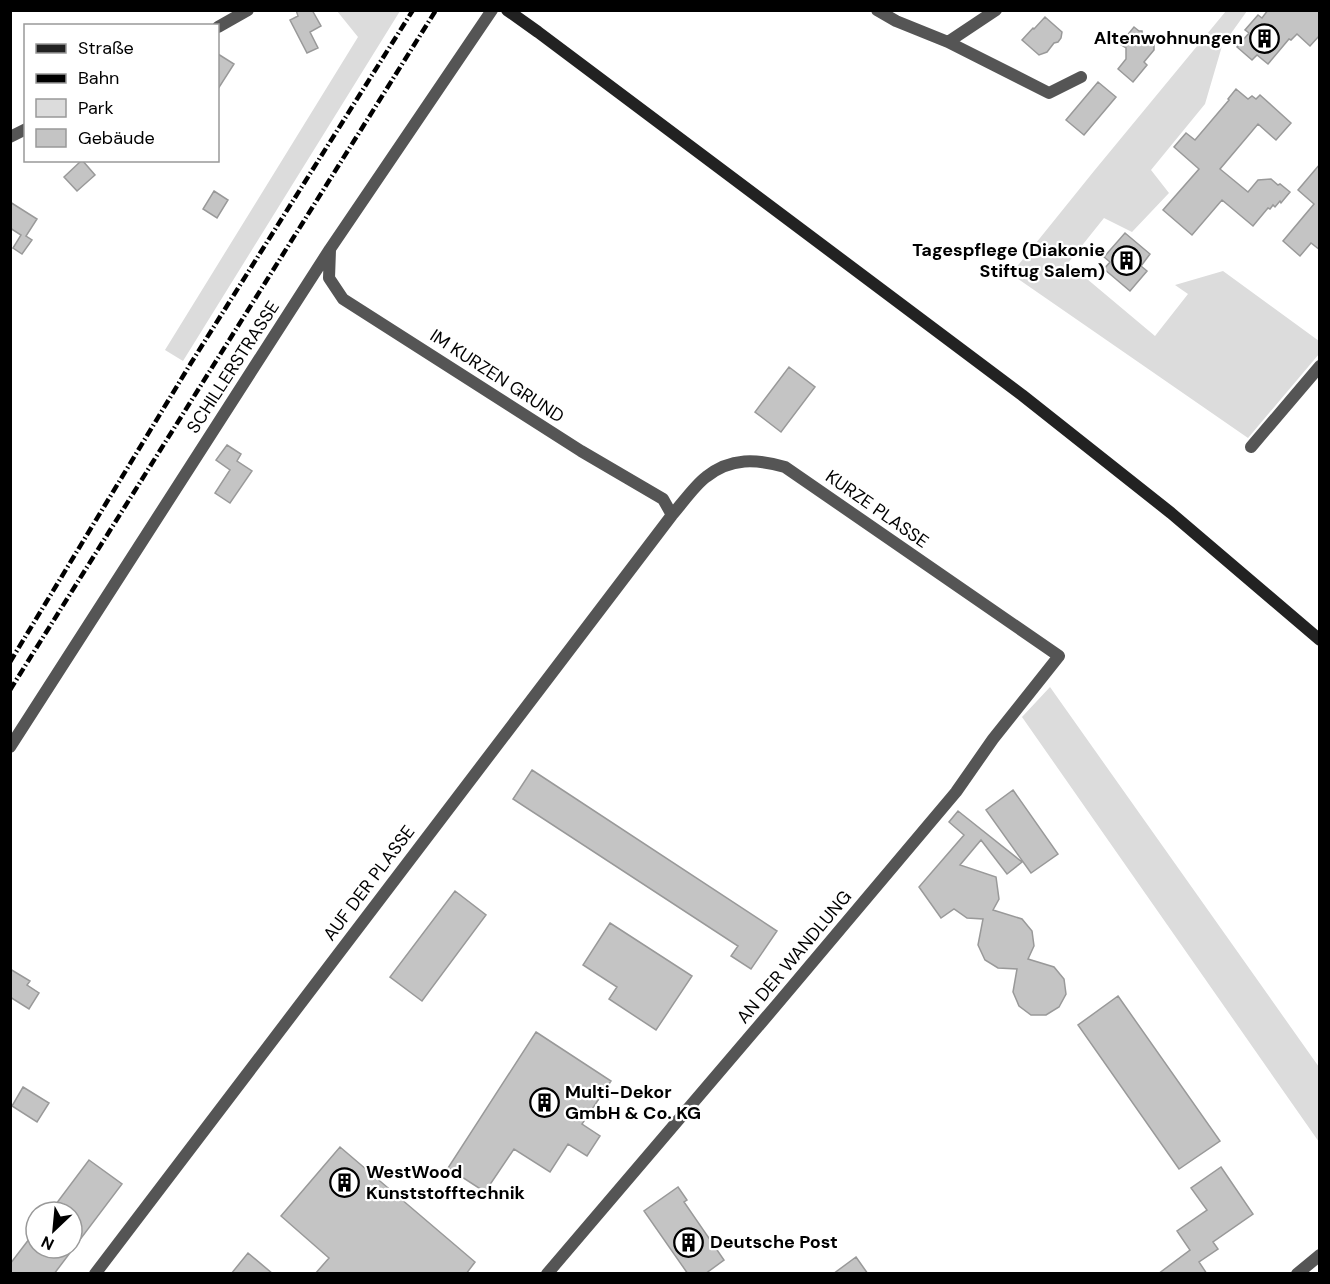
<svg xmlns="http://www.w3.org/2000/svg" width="1330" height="1284" font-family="'DM Sans',sans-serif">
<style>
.green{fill:#dcdcdc}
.building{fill:#c4c4c4;stroke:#999;stroke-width:1.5}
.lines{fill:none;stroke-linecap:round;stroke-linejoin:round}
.minor{stroke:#555;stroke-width:12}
.tertiary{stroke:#555;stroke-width:12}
.secondary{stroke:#222;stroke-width:12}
.rail{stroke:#000;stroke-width:4.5;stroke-dasharray:9 3 1.5 3;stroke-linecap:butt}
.labels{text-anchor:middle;stroke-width:4.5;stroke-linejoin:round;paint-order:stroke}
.poi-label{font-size:18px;font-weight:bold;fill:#000;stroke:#fff;text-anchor:start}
.street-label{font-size:18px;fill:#000;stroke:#fff}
</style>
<rect width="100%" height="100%" fill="#fff"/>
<path class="green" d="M 337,11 L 400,11 L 183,361 L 165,350 L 358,37 Z
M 1226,11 L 1247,11 L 1222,46 L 1205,104 L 1151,170 L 1169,193 L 1132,232 L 1104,218 L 1068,263 L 1155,336 L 1188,294 L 1175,285 L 1223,271 L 1319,341 L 1319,354 L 1248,438 L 1011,274 L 1094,171 Z
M 1050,687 L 1319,1067 L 1319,1142 L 1022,717 Z"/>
<path class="building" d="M 296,10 L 312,10 L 321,26 L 310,32 L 318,48 L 307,53 L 290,20 L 298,16 Z
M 1268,10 L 1320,10 L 1320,35 L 1310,46 L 1297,34 L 1291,40 L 1289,39 L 1268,64 L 1257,55 L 1252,60 L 1237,47 L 1249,33 L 1245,30 L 1258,15 L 1262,18 Z
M 1045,17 L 1062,32 L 1061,38 L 1058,42 L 1054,43 L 1047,52 L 1039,55 L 1022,40 L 1033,28 L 1034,29 Z
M 1134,27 L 1139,31 L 1142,31 L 1143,39 L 1148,38 L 1154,44 L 1154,50 L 1144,62 L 1147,65 L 1133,82 L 1118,69 L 1126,59 L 1126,48 L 1120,44 Z
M 218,54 L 234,64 L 218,89 Z
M 1098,82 L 1116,97 L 1084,135 L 1066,120 Z
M 1236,89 L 1248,99 L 1252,96 L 1256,99 L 1260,95 L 1291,123 L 1276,140 L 1258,124 L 1220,169 L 1248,192 L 1258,180 L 1271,179 L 1278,185 L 1280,184 L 1290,192 L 1281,203 L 1280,201 L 1275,207 L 1273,205 L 1270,209 L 1268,208 L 1253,226 L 1222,200 L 1192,235 L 1163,210 L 1199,169 L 1174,147 L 1186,133 L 1195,140 L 1229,100 L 1228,99 Z
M 82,160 L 95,175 L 77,191 L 64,177 Z
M 1320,164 L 1320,250 L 1311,243 L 1300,256 L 1283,241 L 1314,204 L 1298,190 Z
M 214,191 L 228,200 L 217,218 L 203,209 Z
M 10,202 L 37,219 L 26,236 L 32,240 L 22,254 L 13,248 L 21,235 L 10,228 Z
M 1125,233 L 1150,254 L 1141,266 L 1147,271 L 1130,291 L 1104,269 L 1110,262 L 1104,257 Z
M 789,367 L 815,387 L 781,432 L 755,412 Z
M 227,445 L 241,454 L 237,461 L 252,471 L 230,503 L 215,493 L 230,470 L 216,460 Z
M 532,770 L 777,931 L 751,969 L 731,956 L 738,946 L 513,799 Z
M 1013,790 L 1058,854 L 1031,873 L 986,810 Z
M 958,811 L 1022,862 L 1007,874 L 981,840 L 960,865 L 996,877 L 999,899 L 993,910 L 1022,919 L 1032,931 L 1034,946 L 1028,959 L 1054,967 L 1064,979 L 1066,994 L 1059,1007 L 1046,1015 L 1031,1015 L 1019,1006 L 1013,992 L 1017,969 L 998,968 L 985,960 L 978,945 L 983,919 L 967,918 L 954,909 L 941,918 L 919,887 L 964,835 L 949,822 Z
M 455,891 L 486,915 L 422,1001 L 390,977 Z
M 610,923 L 692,976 L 656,1030 L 609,999 L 617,987 L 583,965 Z
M 10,969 L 30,981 L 27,985 L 39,993 L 29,1009 L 10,997 Z
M 1118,996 L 1220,1141 L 1179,1169 L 1078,1025 Z
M 536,1032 L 611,1081 L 582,1124 L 600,1136 L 587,1156 L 568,1144 L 550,1172 L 514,1149 L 485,1192 L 448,1168 Z
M 23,1087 L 49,1103 L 37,1122 L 12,1106 Z
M 340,1147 L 475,1262 L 466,1274 L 315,1274 L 329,1258 L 281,1216 Z
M 89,1160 L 122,1184 L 54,1274 L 10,1274 L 10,1264 L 36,1230 L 36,1248 L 72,1248 L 72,1212 L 50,1212 Z
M 1221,1167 L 1253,1214 L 1213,1242 L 1218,1249 L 1199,1262 L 1207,1274 L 1158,1274 L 1190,1250 L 1177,1231 L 1207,1210 L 1191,1188 Z
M 678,1187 L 687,1200 L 684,1202 L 724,1260 L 705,1274 L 688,1274 L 644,1211 Z
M 248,1253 L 273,1274 L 231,1274 Z
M 856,1257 L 868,1274 L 833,1274 Z"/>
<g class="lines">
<path class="minor" d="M 877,10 L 896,21 L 948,42 L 1049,93 L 1081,77
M 948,42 L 996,10
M 330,250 L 329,278 L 343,299 L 581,451 L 663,499 L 672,515
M 1251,447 L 1320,366
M 10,747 L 330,249 L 492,10
M 95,1274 L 672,515 C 681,505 695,485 706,477 C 731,457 757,459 785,467 L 1059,656 L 993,739 L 956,792 L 779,1002 L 547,1274
M 1297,1274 L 1320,1255"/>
<path class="tertiary" d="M 218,27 L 248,10
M 10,137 L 26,129"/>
<path class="secondary" d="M 507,10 L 538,32 L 1022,395 L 1171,513 L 1320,640"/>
<path class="rail" d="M 10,662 L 191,363 L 413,10
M 10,690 L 436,10"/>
</g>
<defs>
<symbol id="building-ring" viewBox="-11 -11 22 22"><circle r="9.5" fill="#fff" stroke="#000" stroke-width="1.5"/><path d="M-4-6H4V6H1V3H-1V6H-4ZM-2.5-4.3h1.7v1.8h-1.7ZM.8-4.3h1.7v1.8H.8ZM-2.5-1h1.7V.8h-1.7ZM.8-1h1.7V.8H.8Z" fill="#000"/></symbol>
</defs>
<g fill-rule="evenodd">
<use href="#building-ring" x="1248" y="22" width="33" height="33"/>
<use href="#building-ring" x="1110" y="244" width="33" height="33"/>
<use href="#building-ring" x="528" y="1086" width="33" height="33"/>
<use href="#building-ring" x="328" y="1166" width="33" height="33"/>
<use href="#building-ring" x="672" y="1226" width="33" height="33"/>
</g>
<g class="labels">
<g class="poi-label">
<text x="1243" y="44" text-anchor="end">Altenwohnungen</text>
<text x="1105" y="256" text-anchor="end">Tagespflege (Diakonie<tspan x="1105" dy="21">Stiftug Salem)</tspan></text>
<text x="565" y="1098">Multi-Dekor<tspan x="565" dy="21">GmbH &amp; Co. KG</tspan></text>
<text x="366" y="1178">WestWood<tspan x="366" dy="21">Kunststofftechnik</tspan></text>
<text x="710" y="1248">Deutsche Post</text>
</g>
<g class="street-label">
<text transform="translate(233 367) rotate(-57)" y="6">SCHILLERSTRASSE</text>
<text transform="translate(497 376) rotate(33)" y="6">IM KURZEN GRUND</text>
<text transform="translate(877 509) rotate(35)" y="6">KURZE PLASSE</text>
<text transform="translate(369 883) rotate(-53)" y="6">AUF DER PLASSE</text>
<text transform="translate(794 957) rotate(-50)" y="6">AN DER WANDLUNG</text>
</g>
</g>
<rect width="1330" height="1284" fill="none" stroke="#000000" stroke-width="24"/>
<rect x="24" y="24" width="195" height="138" fill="#ffffff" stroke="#999999" stroke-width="1.5"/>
<rect x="36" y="44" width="30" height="9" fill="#222222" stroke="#999999" stroke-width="1.5"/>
<text x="78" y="54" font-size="18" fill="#000000">Straße</text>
<rect x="36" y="74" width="30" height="9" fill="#000000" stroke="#999999" stroke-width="1.5"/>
<text x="78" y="84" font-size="18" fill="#000000">Bahn</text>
<rect x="36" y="99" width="30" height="18" fill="#dcdcdc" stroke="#999999" stroke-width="1.5"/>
<text x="78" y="114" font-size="18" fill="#000000">Park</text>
<rect x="36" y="129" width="30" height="18" fill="#c4c4c4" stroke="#999999" stroke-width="1.5"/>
<text x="78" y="144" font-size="18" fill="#000000">Gebäude</text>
<g transform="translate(54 1230) rotate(206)"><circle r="28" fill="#ffffff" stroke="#999999" stroke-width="1.5"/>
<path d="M0-4.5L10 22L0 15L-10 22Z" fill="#000000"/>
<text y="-9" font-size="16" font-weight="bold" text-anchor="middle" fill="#000000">N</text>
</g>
</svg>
